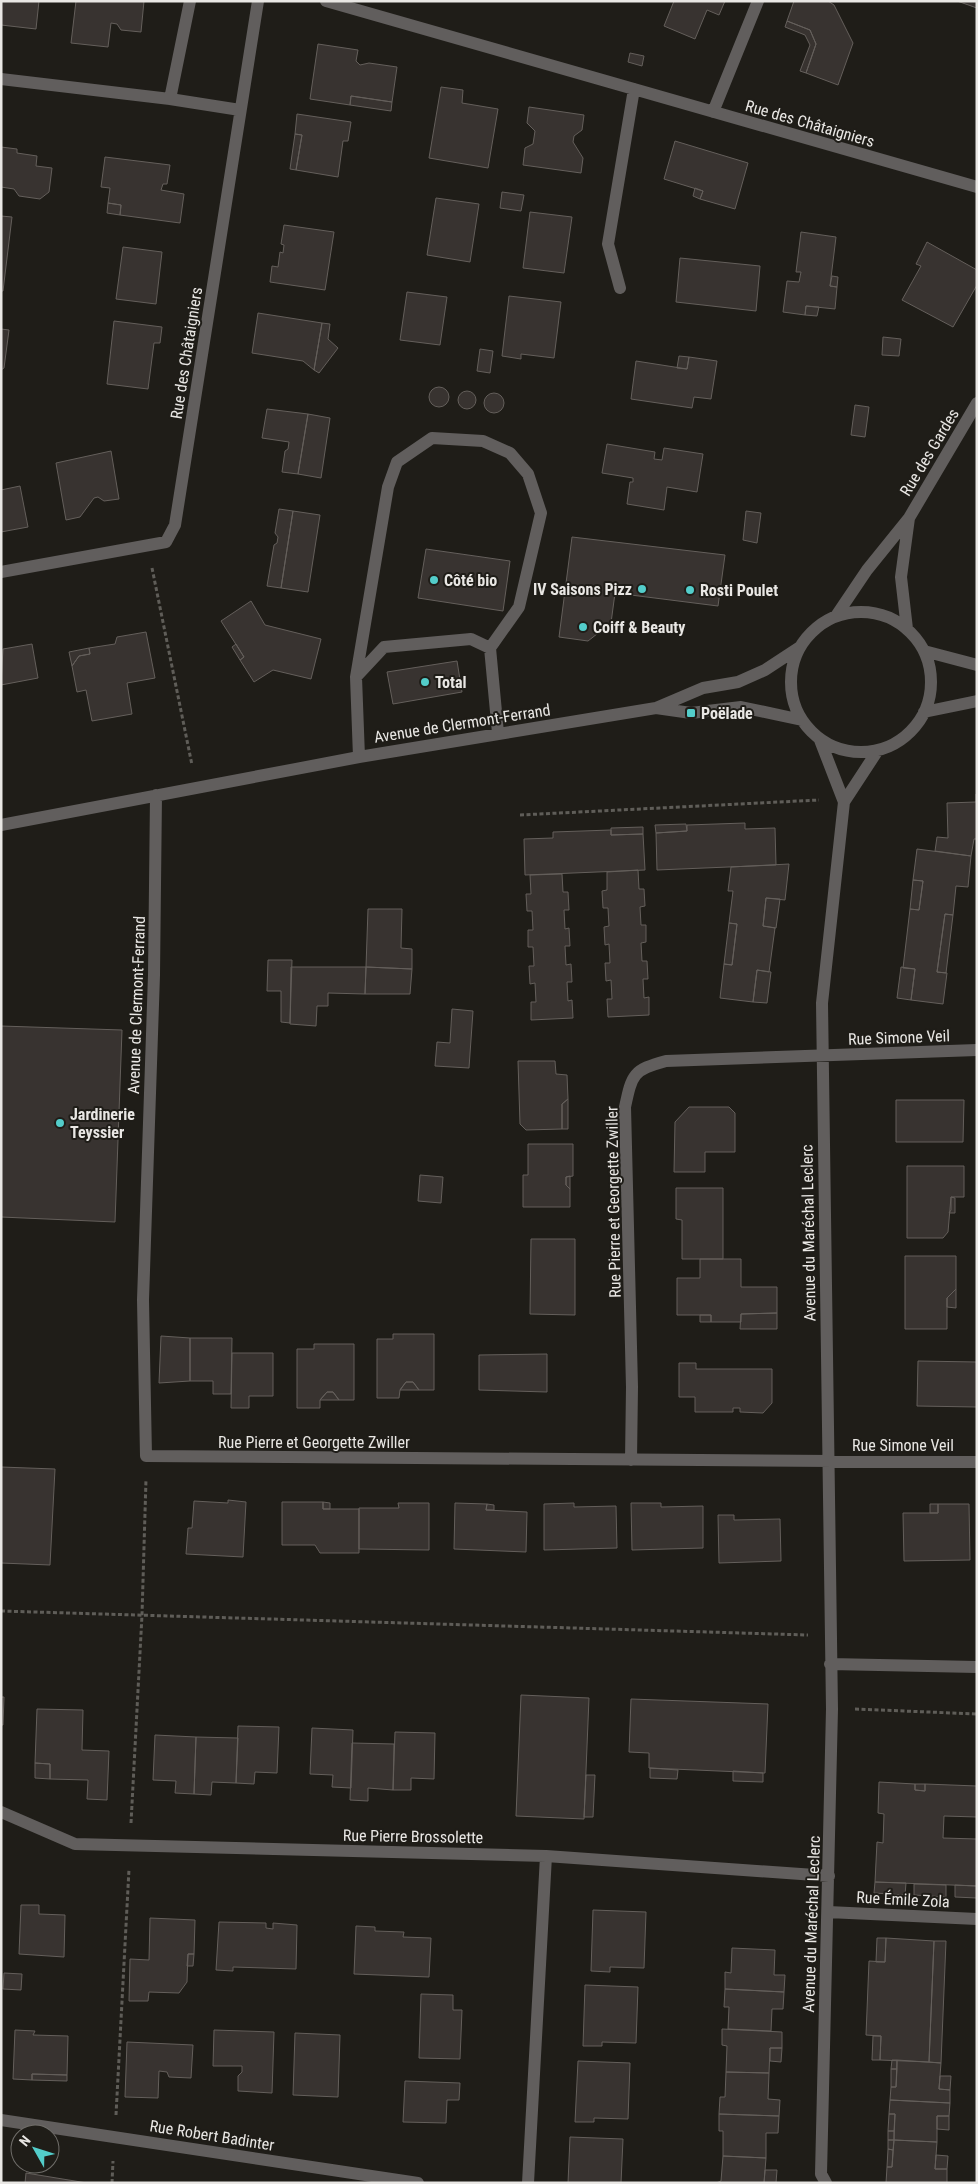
<svg xmlns="http://www.w3.org/2000/svg" width="978" height="2184" font-family="'Roboto Condensed',sans-serif">
<style>
.building{fill:#383330;stroke:#645f5b}
.lines{fill:none;stroke-linecap:round;stroke-linejoin:round}
.path{stroke:#5f5d58;stroke-width:3;stroke-dasharray:4 2.5;stroke-linecap:butt}
.minor{stroke:#615e5d;stroke-width:12}
.poi-dot{fill:#53cdca;stroke:#1f1d18;stroke-width:2}
.labels{text-anchor:middle;stroke-width:4;stroke-linejoin:round;paint-order:stroke}
.street-label{font-size:16px;fill:#e9e7e4;stroke:#1f1d18}
.poi-label{font-size:16px;font-weight:bold;fill:#e9e7e4;stroke:#1f1d18;text-anchor:start}
</style>
<rect width="100%" height="100%" fill="#1f1d18"/>
<path class="building" d="M 1,1 L 39,1 L 36,29 L 1,25 Z
M 76,1 L 144,1 L 141,32 L 121,30 L 117,24 L 111,23 L 108,47 L 71,43 Z
M 674,1 L 725,1 L 719,15 L 707,10 L 695,39 L 664,26 Z
M 794,1 L 828,1 L 834,5 L 853,43 L 838,85 L 806,73 L 816,44 L 810,30 L 787,21 Z
M 957,1 L 977,1 L 977,8 Z
M 787,21 L 810,30 L 816,44 L 806,73 L 800,71 L 810,45 L 805,35 L 785,27 Z
M 318,44 L 358,50 L 356,61 L 360,65 L 369,63 L 397,67 L 392,102 L 351,96 L 350,105 L 310,99 Z
M 630,53 L 644,56 L 642,66 L 628,62 Z
M 441,87 L 463,90 L 462,103 L 498,109 L 488,168 L 429,158 Z
M 351,96 L 392,102 L 391,111 L 350,105 Z
M 529,107 L 584,115 L 582,130 L 574,136 L 573,142 L 583,158 L 581,173 L 523,165 L 525,148 L 533,144 L 535,131 L 527,123 Z
M 297,114 L 351,122 L 348,141 L 343,141 L 338,177 L 296,170 L 302,135 L 295,134 Z
M 295,134 L 302,135 L 296,170 L 290,169 Z
M 675,141 L 748,163 L 735,209 L 700,199 L 703,191 L 664,179 Z
M 1,147 L 17,149 L 17,153 L 37,156 L 36,166 L 52,168 L 49,192 L 40,199 L 19,196 L 14,189 L 1,187 Z
M 105,157 L 170,165 L 167,184 L 163,184 L 161,190 L 184,194 L 180,223 L 120,215 L 121,205 L 108,203 L 110,188 L 101,187 Z
M 695,188 L 703,191 L 700,199 L 693,196 Z
M 502,192 L 524,195 L 521,211 L 500,208 Z
M 436,198 L 479,204 L 470,262 L 427,255 Z
M 108,203 L 121,205 L 120,215 L 107,213 Z
M 530,212 L 572,217 L 564,273 L 523,268 Z
M 1,216 L 12,217 L 3,291 L 1,291 Z
M 284,225 L 334,232 L 325,290 L 270,282 L 272,266 L 278,267 L 280,252 L 283,253 L 284,245 L 281,244 Z
M 801,232 L 836,237 L 830,286 L 837,287 L 835,309 L 806,306 L 805,315 L 783,312 L 787,281 L 799,282 L 801,272 L 796,272 Z
M 927,242 L 977,270 L 977,285 L 953,327 L 902,300 L 921,266 L 916,264 Z
M 123,247 L 162,252 L 156,304 L 116,299 Z
M 680,258 L 760,266 L 756,311 L 676,302 Z
M 832,276 L 838,277 L 837,287 L 830,286 Z
M 407,292 L 447,297 L 440,345 L 400,340 Z
M 509,296 L 561,302 L 554,358 L 521,354 L 521,359 L 502,356 Z
M 806,306 L 819,307 L 817,316 L 805,315 Z
M 258,313 L 322,323 L 314,370 L 303,361 L 252,353 Z
M 114,321 L 162,327 L 160,343 L 154,343 L 148,389 L 107,384 Z
M 322,323 L 330,324 L 328,339 L 338,348 L 319,373 L 314,370 Z
M 1,329 L 9,330 L 4,368 L 1,370 Z
M 883,337 L 901,339 L 899,356 L 882,355 Z
M 480,349 L 493,351 L 490,373 L 477,371 Z
M 679,356 L 689,357 L 687,369 L 677,368 Z
M 689,357 L 717,361 L 711,399 L 694,397 L 692,408 L 631,399 L 636,361 L 687,369 Z
M429 397a10 10 0 1 1 20 0a10 10 0 1 1-20 0Z
M458 400a9 9 0 1 1 18 0a9 9 0 1 1-18 0Z
M484 403a10 10 0 1 1 20 0a10 10 0 1 1-20 0Z
M 855,405 L 869,407 L 865,437 L 851,435 Z
M 267,409 L 308,414 L 298,474 L 282,472 L 285,451 L 288,449 L 289,442 L 262,438 Z
M 308,414 L 330,418 L 321,478 L 298,474 Z
M 607,444 L 655,452 L 654,459 L 662,460 L 664,448 L 703,454 L 697,492 L 667,487 L 664,510 L 627,504 L 630,482 L 633,482 L 633,478 L 602,473 Z
M 111,451 L 119,499 L 104,501 L 98,497 L 94,498 L 80,517 L 66,520 L 56,463 Z
M 20,486 L 28,527 L 1,532 L 1,490 Z
M 279,509 L 293,511 L 281,588 L 267,586 L 274,545 L 277,543 L 278,537 L 275,533 Z
M 293,511 L 320,515 L 308,592 L 281,588 Z
M 746,511 L 761,513 L 757,543 L 743,540 Z
M 572,537 L 725,555 L 718,606 L 615,593 L 611,623 L 588,641 L 559,637 Z
M 426,549 L 510,561 L 503,611 L 418,598 Z
M 251,601 L 265,625 L 321,639 L 311,679 L 273,670 L 254,682 L 240,660 L 244,657 L 221,621 Z
M 146,632 L 155,678 L 127,683 L 132,714 L 92,721 L 86,690 L 77,692 L 72,666 L 79,656 L 90,654 L 89,648 L 115,644 L 117,637 Z
M 32,644 L 38,678 L 1,685 L 3,649 Z
M 236,644 L 244,657 L 240,660 L 232,647 Z
M 89,648 L 90,654 L 79,656 L 72,666 L 69,652 Z
M 457,661 L 462,692 L 393,704 L 387,672 Z
M 976,794 L 977,794 L 977,839 L 974,839 L 971,856 L 935,851 L 937,837 L 948,838 L 947,803 L 976,802 Z
M 745,823 L 745,829 L 775,828 L 776,865 L 657,870 L 656,833 L 687,831 L 687,825 Z
M 686,824 L 687,831 L 656,833 L 655,825 Z
M 643,827 L 643,834 L 611,835 L 611,828 Z
M 611,830 L 611,835 L 643,834 L 645,870 L 525,875 L 524,839 L 553,838 L 553,832 Z
M 917,849 L 971,856 L 968,887 L 956,886 L 953,915 L 945,914 L 937,972 L 947,973 L 943,1004 L 911,1000 L 915,969 L 903,968 L 910,909 L 919,910 L 923,881 L 913,880 Z
M 789,864 L 785,900 L 766,898 L 763,926 L 775,928 L 769,972 L 757,970 L 753,1002 L 720,998 L 724,964 L 732,965 L 737,924 L 729,923 L 733,891 L 728,891 L 731,867 Z
M 638,870 L 639,889 L 644,889 L 645,906 L 640,907 L 641,925 L 646,925 L 646,942 L 641,943 L 642,961 L 647,961 L 648,979 L 643,979 L 644,998 L 649,997 L 649,1015 L 608,1017 L 607,999 L 612,999 L 611,980 L 606,981 L 605,963 L 610,963 L 609,944 L 605,945 L 604,927 L 609,926 L 608,908 L 603,908 L 602,891 L 607,890 L 607,872 Z
M 562,874 L 563,892 L 568,892 L 569,910 L 564,910 L 565,929 L 569,928 L 570,946 L 565,946 L 566,965 L 571,964 L 572,982 L 567,982 L 568,1001 L 572,1000 L 573,1018 L 531,1020 L 531,1002 L 536,1002 L 535,983 L 530,984 L 529,966 L 534,966 L 533,947 L 528,947 L 528,930 L 533,930 L 532,911 L 527,911 L 526,894 L 531,894 L 530,875 Z
M 913,880 L 923,881 L 919,910 L 910,909 Z
M 766,898 L 780,899 L 776,928 L 763,926 Z
M 368,909 L 402,909 L 401,948 L 412,949 L 412,969 L 366,967 Z
M 945,914 L 953,915 L 946,973 L 937,972 Z
M 729,923 L 737,924 L 732,965 L 724,964 Z
M 268,960 L 292,960 L 290,1023 L 281,1022 L 281,991 L 267,991 Z
M 291,967 L 366,967 L 365,994 L 328,993 L 328,1006 L 317,1006 L 316,1026 L 290,1024 Z
M 366,967 L 412,969 L 410,994 L 365,994 Z
M 901,967 L 915,969 L 911,1000 L 897,998 Z
M 757,970 L 771,972 L 767,1003 L 753,1002 Z
M 452,1009 L 473,1011 L 469,1068 L 435,1066 L 437,1042 L 450,1043 Z
M 1,1026 L 122,1030 L 115,1222 L 1,1217 Z
M 518,1061 L 555,1061 L 556,1074 L 567,1075 L 568,1099 L 562,1104 L 562,1129 L 526,1130 L 520,1124 Z
M 568,1099 L 568,1129 L 562,1129 L 562,1104 Z
M 896,1100 L 964,1100 L 963,1142 L 896,1142 Z
M 689,1107 L 729,1107 L 735,1113 L 735,1152 L 705,1152 L 705,1172 L 674,1172 L 675,1122 Z
M 528,1144 L 573,1144 L 573,1176 L 566,1177 L 566,1185 L 570,1189 L 570,1207 L 523,1207 L 523,1175 L 528,1175 Z
M 907,1166 L 964,1166 L 964,1197 L 951,1197 L 948,1232 L 943,1238 L 907,1238 Z
M 420,1175 L 443,1177 L 441,1203 L 418,1201 Z
M 570,1176 L 570,1189 L 566,1185 L 566,1177 Z
M 676,1188 L 723,1188 L 723,1259 L 682,1259 L 682,1220 L 676,1219 Z
M 951,1197 L 955,1198 L 955,1213 L 949,1213 L 951,1210 Z
M 531,1239 L 575,1239 L 575,1315 L 530,1314 Z
M 905,1256 L 956,1256 L 956,1289 L 947,1298 L 947,1329 L 905,1329 Z
M 700,1259 L 741,1259 L 741,1287 L 777,1287 L 777,1313 L 741,1314 L 741,1322 L 711,1322 L 711,1315 L 677,1315 L 677,1278 L 700,1278 Z
M 956,1289 L 956,1308 L 947,1307 L 947,1298 Z
M 777,1313 L 777,1329 L 740,1329 L 741,1314 Z
M 700,1315 L 711,1315 L 711,1322 L 700,1322 Z
M 393,1334 L 434,1334 L 434,1390 L 419,1390 L 413,1382 L 406,1382 L 400,1390 L 399,1398 L 377,1398 L 377,1339 L 393,1339 Z
M 161,1336 L 190,1338 L 190,1381 L 159,1383 Z
M 190,1338 L 232,1338 L 231,1394 L 213,1394 L 213,1381 L 190,1381 Z
M 314,1344 L 354,1344 L 354,1400 L 339,1400 L 333,1392 L 327,1392 L 320,1400 L 320,1408 L 297,1408 L 297,1349 L 314,1349 Z
M 232,1353 L 273,1353 L 273,1396 L 249,1396 L 249,1408 L 231,1408 Z
M 547,1354 L 547,1392 L 479,1390 L 479,1355 Z
M 918,1361 L 977,1362 L 977,1407 L 917,1406 Z
M 679,1363 L 696,1363 L 696,1369 L 772,1369 L 772,1403 L 763,1413 L 740,1412 L 740,1408 L 733,1408 L 733,1412 L 695,1412 L 695,1397 L 679,1397 Z
M 406,1382 L 413,1382 L 419,1390 L 400,1390 Z
M 327,1392 L 333,1392 L 339,1400 L 320,1400 Z
M 1,1467 L 55,1469 L 50,1565 L 1,1563 Z
M 228,1500 L 246,1502 L 243,1557 L 186,1554 L 188,1528 L 192,1528 L 194,1501 L 228,1503 Z
M 282,1502 L 323,1502 L 323,1509 L 359,1509 L 359,1553 L 320,1553 L 315,1545 L 282,1545 Z
M 323,1502 L 330,1503 L 330,1509 L 323,1509 Z
M 398,1503 L 429,1503 L 429,1550 L 359,1549 L 359,1508 L 399,1508 Z
M 455,1503 L 487,1504 L 486,1510 L 527,1512 L 526,1552 L 454,1549 Z
M 574,1503 L 574,1507 L 616,1506 L 617,1548 L 544,1550 L 544,1504 Z
M 631,1503 L 661,1503 L 661,1507 L 703,1506 L 703,1548 L 632,1550 Z
M 487,1504 L 494,1505 L 494,1510 L 486,1510 Z
M 930,1504 L 938,1504 L 938,1513 L 930,1513 Z
M 938,1504 L 969,1504 L 970,1560 L 904,1561 L 903,1513 L 938,1513 Z
M 718,1515 L 734,1515 L 734,1520 L 780,1519 L 781,1561 L 719,1563 Z
M 521,1695 L 589,1698 L 584,1819 L 516,1816 Z
M 1,1697 L 4,1697 L 3,1725 L 1,1725 Z
M 631,1699 L 768,1704 L 765,1773 L 649,1768 L 649,1753 L 629,1752 Z
M 37,1709 L 83,1710 L 82,1750 L 109,1751 L 107,1800 L 87,1799 L 88,1780 L 50,1779 L 50,1764 L 35,1763 Z
M 238,1726 L 279,1727 L 277,1773 L 255,1772 L 254,1784 L 236,1783 Z
M 312,1728 L 353,1730 L 351,1788 L 332,1787 L 333,1775 L 310,1774 Z
M 395,1732 L 435,1733 L 434,1779 L 411,1778 L 411,1790 L 393,1790 Z
M 155,1735 L 196,1737 L 194,1794 L 175,1793 L 176,1781 L 153,1780 Z
M 196,1737 L 238,1738 L 236,1783 L 212,1782 L 211,1795 L 194,1794 Z
M 352,1743 L 394,1744 L 393,1790 L 368,1788 L 368,1801 L 350,1800 Z
M 35,1763 L 50,1764 L 50,1779 L 35,1778 Z
M 650,1768 L 678,1770 L 677,1779 L 650,1778 Z
M 733,1771 L 763,1773 L 763,1782 L 733,1781 Z
M 586,1775 L 595,1775 L 593,1817 L 584,1817 Z
M 879,1782 L 915,1784 L 915,1790 L 925,1791 L 925,1784 L 977,1786 L 977,1817 L 944,1816 L 943,1838 L 977,1839 L 977,1886 L 875,1882 L 877,1842 L 883,1843 L 884,1814 L 878,1813 Z
M 915,1784 L 925,1784 L 925,1791 L 915,1790 Z
M 875,1882 L 906,1883 L 905,1895 L 874,1893 Z
M 914,1884 L 946,1885 L 946,1897 L 914,1895 Z
M 955,1885 L 977,1886 L 977,1898 L 955,1897 Z
M 21,1905 L 39,1905 L 39,1914 L 65,1915 L 64,1957 L 19,1954 Z
M 593,1910 L 646,1912 L 644,1968 L 610,1967 L 610,1972 L 591,1971 Z
M 150,1918 L 195,1920 L 194,1954 L 188,1954 L 187,1982 L 179,1993 L 149,1992 L 148,2001 L 129,2001 L 130,1959 L 149,1960 Z
M 219,1922 L 266,1923 L 266,1928 L 273,1929 L 273,1923 L 297,1925 L 296,1969 L 233,1967 L 233,1971 L 216,1970 Z
M 356,1926 L 375,1927 L 375,1931 L 404,1932 L 403,1937 L 431,1938 L 429,1977 L 354,1974 Z
M 877,1938 L 886,1938 L 885,1962 L 876,1962 Z
M 886,1938 L 934,1941 L 929,2062 L 880,2060 L 881,2036 L 866,2035 L 869,1961 L 885,1962 Z
M 934,1941 L 946,1941 L 941,2063 L 929,2062 Z
M 732,1948 L 775,1950 L 774,1975 L 785,1975 L 784,1992 L 725,1989 L 725,1972 L 731,1973 Z
M 188,1954 L 194,1954 L 193,1966 L 187,1966 Z
M 4,1973 L 22,1974 L 21,1990 L 3,1989 Z
M 585,1985 L 638,1987 L 636,2043 L 602,2042 L 602,2046 L 583,2046 Z
M 725,1989 L 784,1992 L 783,2009 L 772,2009 L 771,2031 L 728,2029 L 729,2007 L 724,2007 Z
M 421,1994 L 453,1995 L 453,2010 L 462,2010 L 460,2059 L 419,2058 Z
M 722,2029 L 782,2032 L 782,2048 L 770,2048 L 769,2073 L 726,2072 L 727,2046 L 722,2045 Z
M 15,2030 L 35,2031 L 33,2035 L 68,2036 L 67,2075 L 32,2074 L 32,2080 L 13,2079 Z
M 214,2030 L 274,2032 L 272,2093 L 238,2091 L 238,2076 L 242,2072 L 242,2066 L 213,2066 Z
M 295,2033 L 340,2035 L 338,2097 L 293,2095 Z
M 873,2036 L 881,2036 L 880,2060 L 872,2060 Z
M 127,2042 L 193,2045 L 191,2078 L 169,2077 L 167,2072 L 159,2071 L 158,2098 L 125,2097 Z
M 770,2048 L 782,2048 L 781,2062 L 770,2061 Z
M 892,2060 L 897,2060 L 897,2069 L 891,2069 Z
M 897,2060 L 941,2063 L 939,2089 L 950,2090 L 950,2103 L 890,2100 L 891,2087 L 896,2087 Z
M 578,2061 L 630,2063 L 628,2119 L 594,2118 L 594,2122 L 575,2122 Z
M 891,2069 L 897,2069 L 896,2087 L 891,2087 Z
M 726,2072 L 769,2073 L 768,2099 L 780,2100 L 779,2116 L 719,2114 L 720,2097 L 725,2097 Z
M 32,2074 L 67,2075 L 67,2081 L 32,2080 Z
M 940,2076 L 951,2076 L 950,2090 L 939,2089 Z
M 405,2081 L 460,2083 L 459,2100 L 447,2100 L 446,2123 L 403,2122 Z
M 890,2100 L 950,2103 L 949,2116 L 937,2116 L 937,2142 L 894,2140 L 895,2114 L 889,2114 Z
M 719,2114 L 779,2116 L 778,2133 L 766,2133 L 766,2158 L 723,2156 L 723,2131 L 719,2131 Z
M 889,2114 L 895,2114 L 894,2131 L 888,2131 Z
M 937,2116 L 949,2116 L 949,2130 L 937,2129 Z
M 888,2131 L 894,2131 L 894,2140 L 888,2140 Z
M 570,2137 L 623,2139 L 621,2183 L 568,2183 Z
M 888,2140 L 894,2140 L 893,2150 L 888,2149 Z
M 894,2140 L 937,2142 L 935,2169 L 947,2169 L 947,2183 L 886,2183 L 887,2167 L 892,2167 Z
M 888,2149 L 893,2150 L 892,2167 L 887,2167 Z
M 936,2155 L 948,2156 L 947,2169 L 935,2169 Z
M 723,2156 L 766,2158 L 764,2183 L 716,2183 L 721,2181 Z
M 765,2170 L 777,2170 L 776,2183 L 764,2183 Z
M 26,2173 L 87,2183 L 25,2183 Z"/>
<g class="lines">
<path class="path" d="M 152,568 L 192,765
M 520,815 L 819,800
M 1,1611 L 808,1635
M 855,1709 L 977,1714
M 131,1823 L 142,1615 L 146,1479
M 116,2115 L 129,1869
M 112,2183 L 113,2161"/>
<path class="minor" d="M 326,1 L 977,187
M 1,79 L 170,99 L 190,1
M 170,99 L 240,110
M 713,112 L 758,1
M 620,288 L 608,244 L 634,89
M 1,572 L 166,542 L 175,525 L 258,1
M791 682a70 70 0 1 1 140 0a70 70 0 1 1-140 0Z
M 836,616 L 867,570 L 909,518 L 977,403
M 907,629 L 901,577 L 909,518
M 924,651 L 977,665
M 356,677 L 388,487 L 397,462 L 432,438 L 483,441 L 510,453 L 528,474 L 541,513 L 519,607 L 490,648
M 656,708 L 691,713 L 741,707 L 802,720
M 924,712 L 977,701
M 820,740 L 844,802 L 822,1003 L 832,1709 L 821,2174 L 826,2183
M 359,757 L 356,677 L 384,647 L 471,639 L 490,648 L 498,733
M 156,795 L 154,975 L 143,1300 L 146,1456 L 977,1462
M 844,802 L 878,750
M 1,825 L 359,757 L 656,708 L 703,688 L 738,682 L 765,670 L 800,647
M 631,1460 L 632,1387 L 625,1107 C 632,1074 633,1070 666,1061 L 977,1050
M 830,1664 L 977,1667
M 1,1812 L 75,1844 L 546,1856 L 829,1876
M 828,1912 L 977,1919
M 1,2120 L 418,2183
M 528,2183 L 546,1856"/>
</g>
<g class="poi-dot">
<circle cx="434" cy="580" r="5"/>
<circle cx="642" cy="589" r="5"/>
<circle cx="690" cy="590" r="5"/>
<circle cx="583" cy="627" r="5"/>
<circle cx="425" cy="682" r="5"/>
<rect x="686" y="708" width="10" height="10" rx="2.5"/>
<circle cx="60" cy="1123" r="5"/>
</g>
<g class="labels">
<g class="street-label">
<text transform="translate(810 123) rotate(16)" y="6">Rue des Châtaigniers</text>
<text transform="translate(186 353) rotate(-81)" y="6">Rue des Châtaigniers</text>
<text transform="translate(929 452) rotate(-59)" y="6">Rue des Gardes</text>
<text transform="translate(462 723) rotate(-9)" y="6">Avenue de Clermont-Ferrand</text>
<text transform="translate(136 1005) rotate(-88)" y="6">Avenue de Clermont-Ferrand</text>
<text transform="translate(899 1037) rotate(-2)" y="6">Rue Simone Veil</text>
<text transform="translate(613 1202) rotate(-91)" y="6">Rue Pierre et Georgette Zwiller</text>
<text transform="translate(808 1233) rotate(-91)" y="6">Avenue du Maréchal Leclerc</text>
<text x="314" y="1448">Rue Pierre et Georgette Zwiller</text>
<text x="903" y="1451">Rue Simone Veil</text>
<text transform="translate(413 1836) rotate(1)" y="6">Rue Pierre Brossolette</text>
<text transform="translate(903 1899) rotate(3)" y="6">Rue Émile Zola</text>
<text transform="translate(811 1924) rotate(-88)" y="6">Avenue du Maréchal Leclerc</text>
<text transform="translate(212 2135) rotate(9)" y="6">Rue Robert Badinter</text>
</g>
<g class="poi-label">
<text x="444" y="586">Côté bio</text>
<text x="632" y="595" text-anchor="end">IV Saisons Pizz</text>
<text x="700" y="596">Rosti Poulet</text>
<text x="593" y="633">Coiff &amp; Beauty</text>
<text x="435" y="688">Total</text>
<text x="701" y="719">Poëlade</text>
<text x="70" y="1120">Jardinerie<tspan x="70" dy="18">Teyssier</tspan></text>
</g>
</g>
<rect width="978" height="2184" fill="none" stroke="#e9e7e4" stroke-width="5"/>
<g transform="translate(35 2149) rotate(309)"><circle r="24" fill="#1f1d18" stroke="#706e6a"/>
<path d="M0-4L9 19L0 12L-9 19Z" fill="#53cdca"/>
<text y="-8" font-size="14" font-weight="bold" text-anchor="middle" fill="#e9e7e4">N</text>
</g>
</svg>
